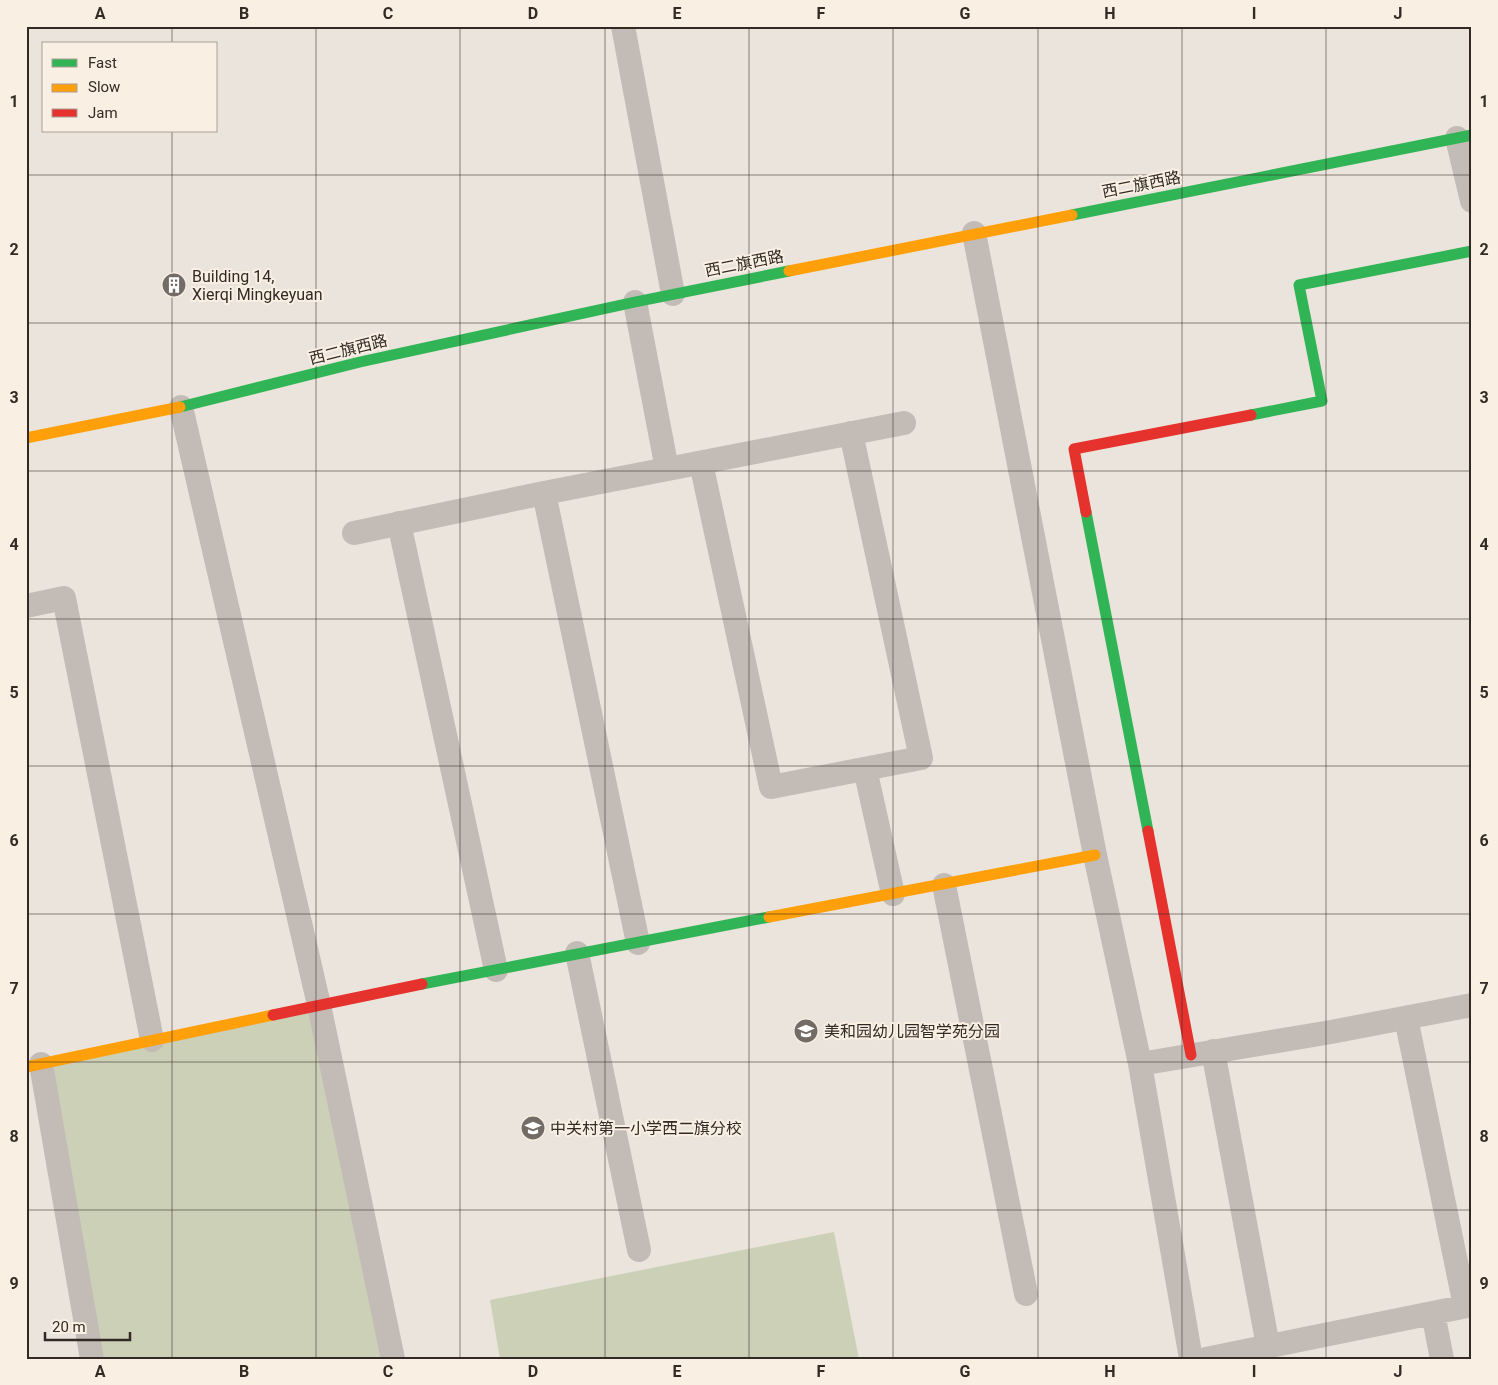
<svg xmlns="http://www.w3.org/2000/svg" width="1498" height="1385" font-family="Roboto,'Noto Sans SC',sans-serif">
<style>
.green{fill:#cbd0b6}
.lines{fill:none;stroke-linecap:round;stroke-linejoin:round}
.street{stroke:#c3bcb6;stroke-width:24}
.fast{stroke:#30b455;stroke-width:11}
.slow{stroke:#ff9f0a;stroke-width:11}
.jam{stroke:#e5322d;stroke-width:11}
.grid{fill:none;stroke:#332a25;stroke-width:1;stroke-opacity:0.55}
.labels{text-anchor:middle;stroke-width:4;stroke-linejoin:round;paint-order:stroke}
.street-label{font-size:16px;fill:#332a25;stroke:#f9efe2}
.poi-label{font-size:16px;fill:#332a25;stroke:#f9efe2;text-anchor:start}
.neatline{fill:none;stroke:#332a25;stroke-width:2}
.grid-label{font-size:16px;text-anchor:middle;font-weight:bold;fill:#332a25}
</style>
<rect width="100%" height="100%" fill="#ebe4dc"/>
<path class="green" d="M 319,1005 L 393,1359 L 92,1359 L 41,1064 Z
M 834,1232 L 859,1359 L 500,1359 L 490,1300 Z"/>
<g class="lines">
<path class="street" d="M 623,26 L 673,294
M 1457,138 L 1472,201
M 974,233 L 1095,855 L 1140,1064 L 1191,1359
M 635,302 L 667,469
M 181,407 L 319,1005 L 393,1359
M 701,463 L 771,787 L 921,758 L 851,433
M 544,493 L 904,423
M 399,523 L 496,970
M 354,533 L 544,493 L 638,943
M 26,606 L 64,598 L 152,1040
M 865,769 L 893,894
M 944,885 L 1026,1294
M 577,953 L 639,1250
M 1406,1018 L 1465,1306
M 1213,1051 L 1268,1346
M 41,1064 L 92,1359
M 1140,1064 L 1331,1032 L 1472,1005
M 1433,1313 L 1442,1359
M 1206,1359 L 1472,1305"/>
<path class="fast" d="M 1072,215 L 1472,135
M 180,407 L 360,362 L 635,302 L 789,271
M 1251,415 L 1322,401 L 1299,285 L 1472,251
M 1086,512 L 1148,831
M 422,984 L 769,917"/>
<path class="slow" d="M 789,271 L 1072,215
M 26,438 L 180,407
M 769,917 L 1095,855
M 26,1067 L 273,1015"/>
<path class="jam" d="M 1086,512 L 1074,449 L 1251,415
M 1148,831 L 1191,1055
M 273,1015 L 422,984"/>
</g>
<path class="grid" d="M 172,26 L 172,44M 316,26 L 316,1359M 460,26 L 460,1359M 605,26 L 605,1359M 749,26 L 749,1359M 893,26 L 893,1359M 1038,26 L 1038,1359M 1182,26 L 1182,1359M 1326,26 L 1326,1359M 172,131 L 172,1359M 26,175 L 1472,175M 26,323 L 1472,323M 26,471 L 1472,471M 26,619 L 1472,619M 26,766 L 1472,766M 26,914 L 1472,914M 26,1062 L 1472,1062M 26,1210 L 1472,1210"/>
<defs>
<symbol id="building-disc" viewBox="-11 -11 22 22"><circle r="9.5" fill="#736b65" stroke="#f9efe2"/><path d="M-4-6H4V6H1V3H-1V6H-4ZM-2.5-4.3h1.7v1.8h-1.7ZM.8-4.3h1.7v1.8H.8ZM-2.5-1h1.7V.8h-1.7ZM.8-1h1.7V.8H.8Z" fill="#fff"/></symbol>
<symbol id="school-disc" viewBox="-11 -11 22 22"><circle r="9.5" fill="#736b65" stroke="#f9efe2"/><path d="M0-5L7-2L0 1L-7-2ZM-4 1L0 2.5L4 1V4Q0 6-4 4Z" fill="#fff"/></symbol>
</defs>
<g fill-rule="evenodd">
<use href="#building-disc" x="160" y="271" width="28" height="28"/>
<use href="#school-disc" x="792" y="1017" width="28" height="28"/>
<use href="#school-disc" x="519" y="1114" width="28" height="28"/>
</g>
<g class="labels">
<g class="street-label">
<text transform="translate(1141 184) rotate(-11)" y="6">西二旗西路</text>
<text transform="translate(744 263) rotate(-11)" y="6">西二旗西路</text>
<text transform="translate(348 349) rotate(-14)" y="6">西二旗西路</text>
</g>
<g class="poi-label">
<text x="192" y="282">Building 14,<tspan x="192" dy="18">Xierqi Mingkeyuan</tspan></text>
<text x="824" y="1037">美和园幼儿园智学苑分园</text>
<text x="550" y="1134">中关村第一小学西二旗分校</text>
</g>
</g>
<rect width="1498" height="1385" fill="none" stroke="#f9efe2" stroke-width="55"/>
<rect x="42" y="42" width="175" height="90" fill="#f9efe2" stroke="#aaa096"/>
<rect x="52" y="59" width="25" height="8" fill="#30b455" stroke="#aaa096"/>
<text x="88" y="68" font-size="15" fill="#332a25">Fast</text>
<rect x="52" y="84" width="25" height="8" fill="#ff9f0a" stroke="#aaa096"/>
<text x="88" y="92" font-size="15" fill="#332a25">Slow</text>
<rect x="52" y="109" width="25" height="8" fill="#e5322d" stroke="#aaa096"/>
<text x="88" y="118" font-size="15" fill="#332a25">Jam</text>
<path d="M45 1332v8h85v-8" fill="none" stroke="#332a25" stroke-width="2.5"/>
<text x="52" y="1332" font-size="15" fill="#332a25" stroke="#f9efe2" stroke-width="4" paint-order="stroke">20 m</text>
<rect x="28" y="28" width="1442" height="1330" class="neatline"/>
<g class="grid-label">
<text x="100" y="19">A</text>
<text x="244" y="19">B</text>
<text x="388" y="19">C</text>
<text x="533" y="19">D</text>
<text x="677" y="19">E</text>
<text x="821" y="19">F</text>
<text x="965" y="19">G</text>
<text x="1110" y="19">H</text>
<text x="1254" y="19">I</text>
<text x="1398" y="19">J</text>
<text x="14" y="107">1</text>
<text x="1484" y="107">1</text>
<text x="14" y="255">2</text>
<text x="1484" y="255">2</text>
<text x="14" y="403">3</text>
<text x="1484" y="403">3</text>
<text x="14" y="550">4</text>
<text x="1484" y="550">4</text>
<text x="14" y="698">5</text>
<text x="1484" y="698">5</text>
<text x="14" y="846">6</text>
<text x="1484" y="846">6</text>
<text x="14" y="994">7</text>
<text x="1484" y="994">7</text>
<text x="14" y="1142">8</text>
<text x="1484" y="1142">8</text>
<text x="14" y="1289">9</text>
<text x="1484" y="1289">9</text>
<text x="100" y="1377">A</text>
<text x="244" y="1377">B</text>
<text x="388" y="1377">C</text>
<text x="533" y="1377">D</text>
<text x="677" y="1377">E</text>
<text x="821" y="1377">F</text>
<text x="965" y="1377">G</text>
<text x="1110" y="1377">H</text>
<text x="1254" y="1377">I</text>
<text x="1398" y="1377">J</text>
</g>
</svg>
